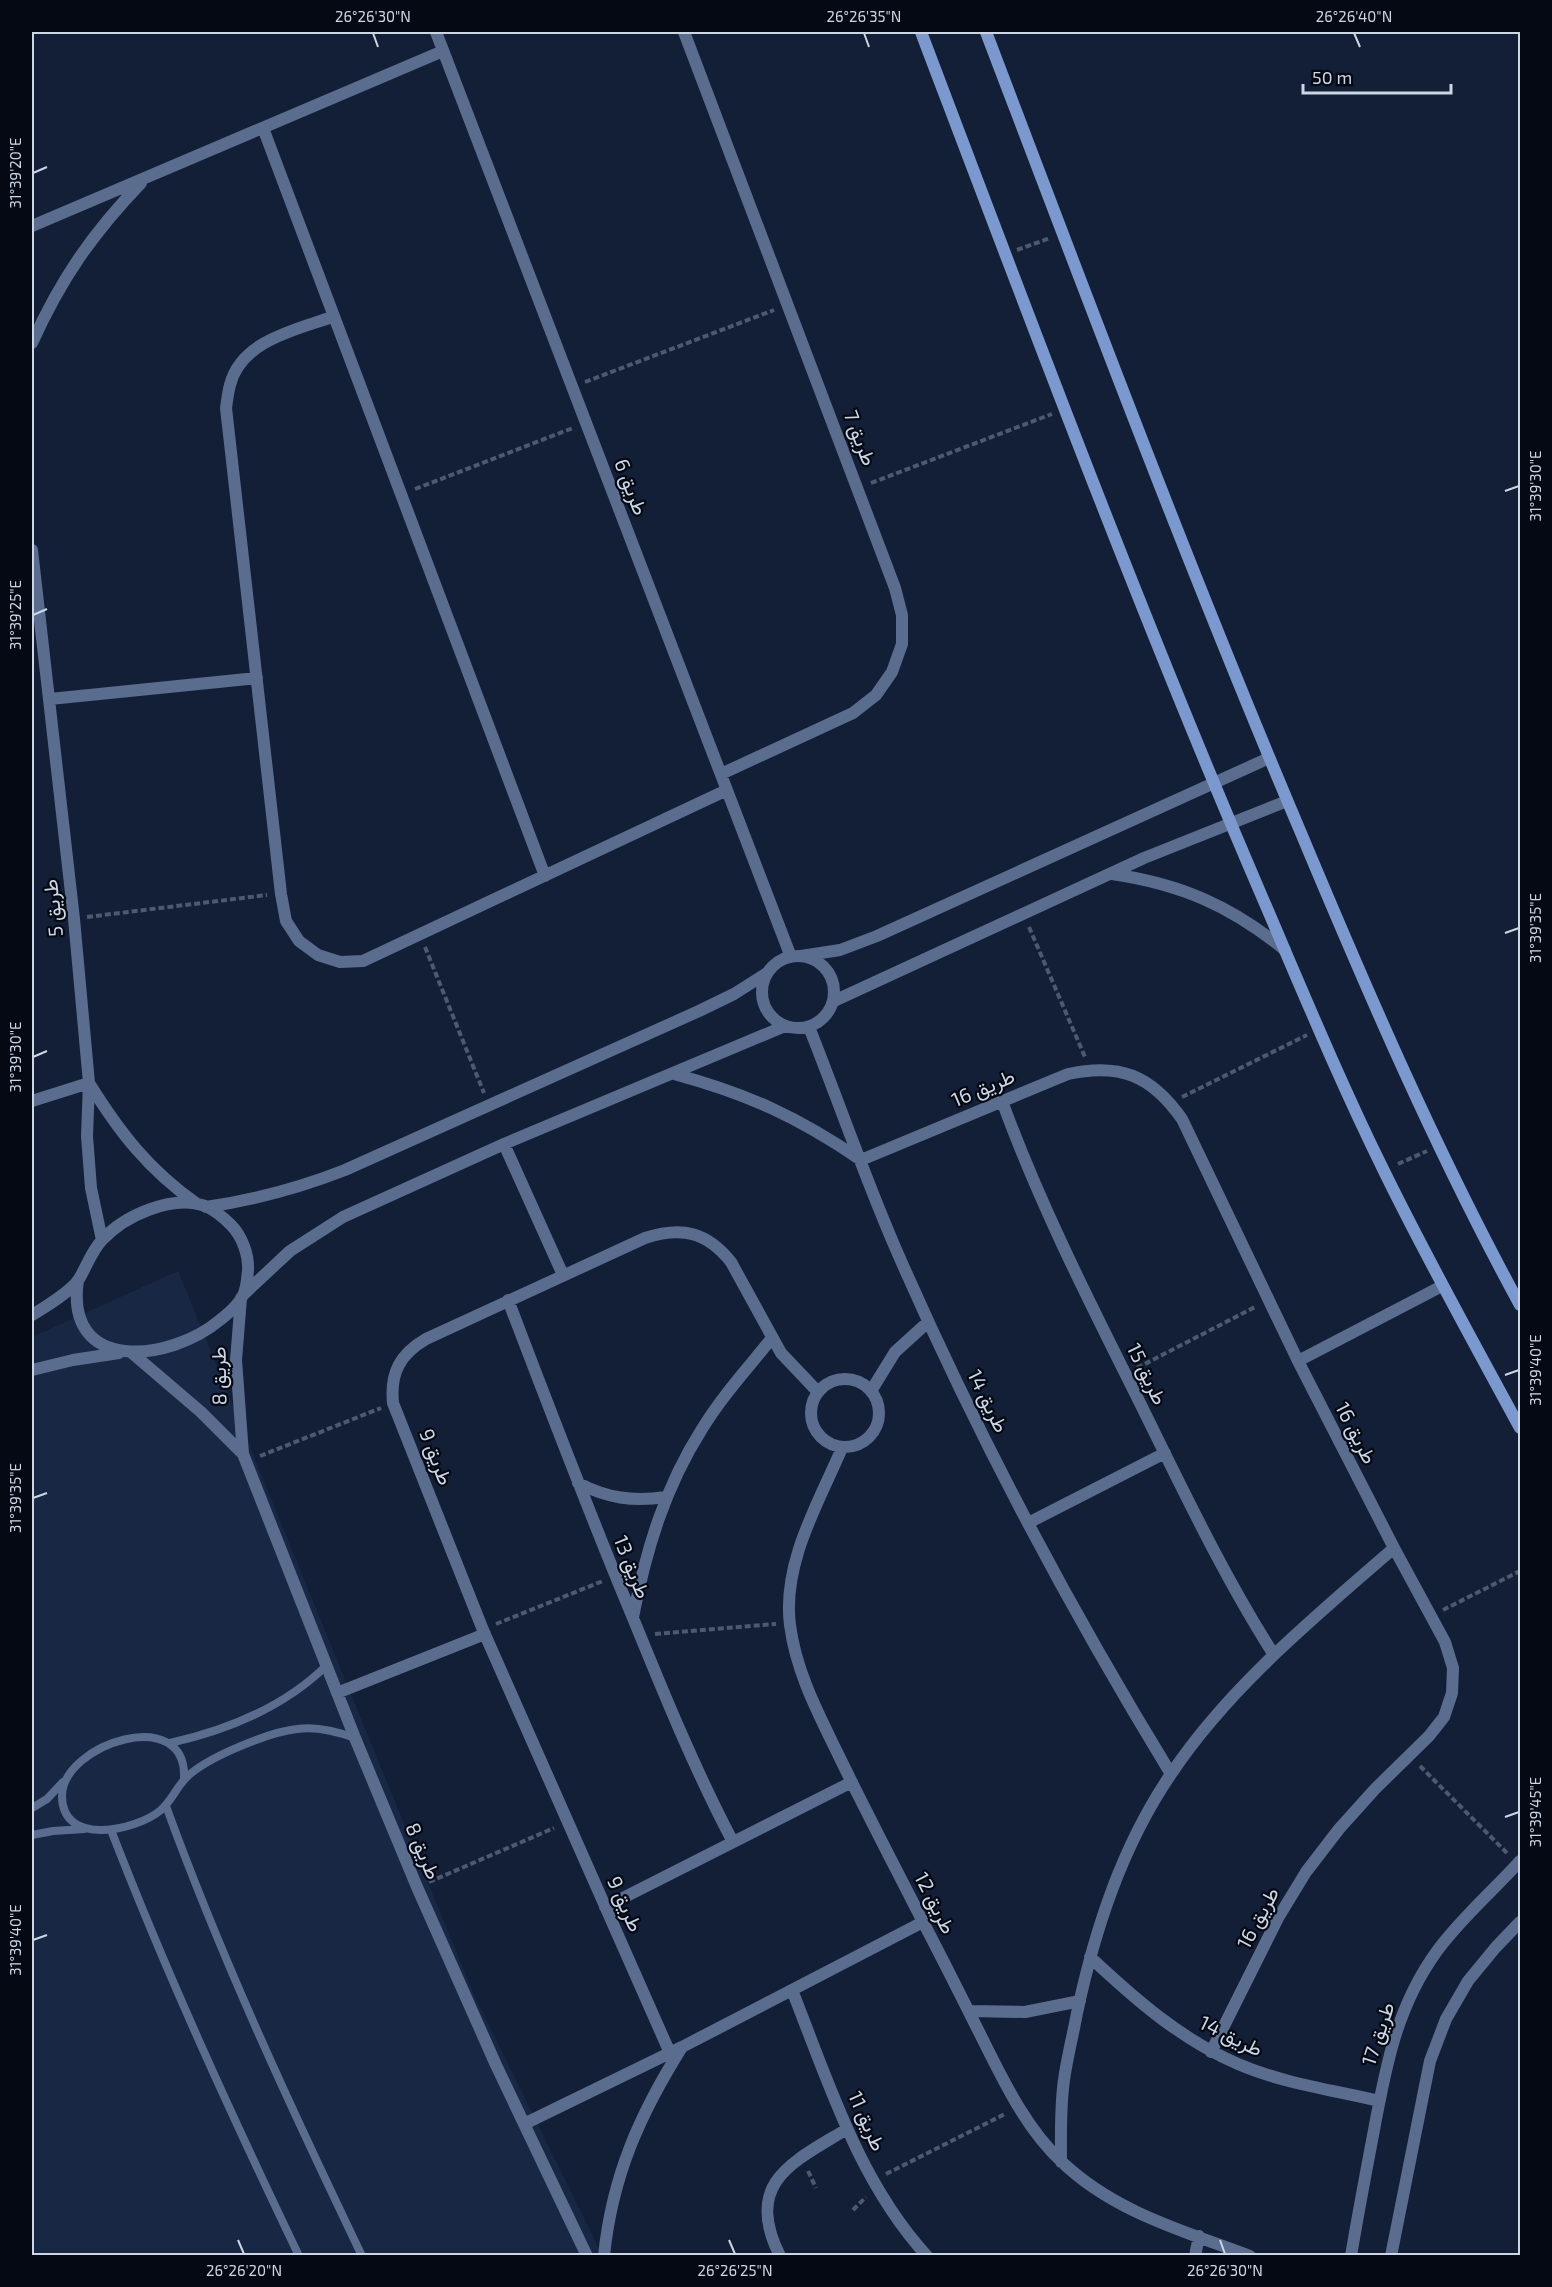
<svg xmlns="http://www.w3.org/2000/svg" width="1552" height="2287" font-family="'Exo 2',Vazirmatn,sans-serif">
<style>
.built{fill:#182844}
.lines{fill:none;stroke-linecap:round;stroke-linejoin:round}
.path{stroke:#4d596d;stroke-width:4;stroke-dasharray:6 3;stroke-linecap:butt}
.lane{stroke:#5a6d8f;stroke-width:8}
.street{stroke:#5a6d8f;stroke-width:12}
.secondary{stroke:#7b99cf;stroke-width:12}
.ticks{fill:none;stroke:#cdd6e5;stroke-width:2}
.labels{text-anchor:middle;stroke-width:4.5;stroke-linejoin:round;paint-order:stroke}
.street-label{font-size:20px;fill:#cdd6e5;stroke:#050913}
.neatline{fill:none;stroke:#cdd6e5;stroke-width:2}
.ticks-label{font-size:15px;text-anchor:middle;fill:#cdd6e5}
</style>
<rect width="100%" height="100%" fill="#131f36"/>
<path class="built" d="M 178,1271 L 474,1995 L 602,2255 L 32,2255 L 32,1337 Z"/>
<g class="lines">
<path class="path" d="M 1017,250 L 1050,238
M 585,382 L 774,310
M 871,483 L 1052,414
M 415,489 L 573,428
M 87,917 L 267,895
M 1029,927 L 1085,1057
M 425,947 L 484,1093
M 1182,1097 L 1307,1035
M 1398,1164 L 1427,1151
M 1137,1368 L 1255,1307
M 260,1456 L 381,1408
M 1443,1610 L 1520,1571
M 496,1624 L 603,1581
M 655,1634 L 776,1624
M 1420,1766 L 1508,1854
M 429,1882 L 554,1828
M 808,2171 L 816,2188
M 886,2174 L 1005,2114
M 853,2210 L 866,2197"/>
<path class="lane" d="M 170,1743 C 228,1730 283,1708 326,1666
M 184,1779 C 188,1703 62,1744 62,1796 C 62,1847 136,1831 161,1810 C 172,1800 176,1788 186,1778 C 205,1758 269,1732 297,1729 C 317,1726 336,1731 355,1738
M 166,1806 C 222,1960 291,2108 362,2256
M 32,1808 L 47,1799 L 63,1782
M 111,1830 C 167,1975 232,2116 299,2256
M 32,1835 L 53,1831 L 84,1829"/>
<path class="street" d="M 436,32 L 791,957
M 684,32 L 895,588 L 902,615 L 902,644 L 892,672 L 876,695 L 853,713 L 721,774
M 263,128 L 545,876
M 32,226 L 443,51
M 332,317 C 295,330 241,341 230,385 C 228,392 227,401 226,408 L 281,894 L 286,921 L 299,941 L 318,955 L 340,962 L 363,961 L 727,790
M 32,343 C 61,279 92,234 141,183
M 32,550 L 74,919 L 89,1083 L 87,1136 L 91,1188 L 102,1240
M 50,699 L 257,678
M 1112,874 C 1181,884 1231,906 1285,950
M762 992a36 36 0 1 1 72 0a36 36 0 1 1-72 0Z
M 801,956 L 840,950 L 877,936 L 1269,758
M 834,1001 L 1144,858 L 1287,801
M 809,1027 C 838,1100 864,1175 895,1247 C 974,1429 1067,1604 1171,1774
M 674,1074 C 748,1094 798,1117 861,1160 L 1068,1074 C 1120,1063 1151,1075 1182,1119 L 1298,1361 L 1394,1548 L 1445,1642 L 1453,1668 L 1452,1693 L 1444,1717 L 1429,1736 L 1375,1789 L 1339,1829 L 1306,1872 L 1278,1918 L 1211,2052
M 89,1083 C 120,1133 148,1169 197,1204
M 32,1101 L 89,1083
M 1002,1101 C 1040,1205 1090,1303 1140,1403 C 1182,1488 1223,1575 1274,1655
M 504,1144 L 563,1275
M 206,1207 C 255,1200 299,1188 345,1170 L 699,1011 L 734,994 L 767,973
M 244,1294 L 290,1251 L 343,1217 L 504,1144 L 785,1026
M 241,1298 L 236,1360 L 243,1454 L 355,1738 L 417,1887 L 496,2065 L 587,2256
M 508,1300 C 549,1407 589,1513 633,1618 C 664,1694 695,1770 733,1842
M 32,1315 C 44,1308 71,1291 79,1279 C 87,1266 91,1252 102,1240 C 124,1216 172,1194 205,1206 C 215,1210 224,1218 231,1225 C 242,1236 249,1255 248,1271 C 247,1278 247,1286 244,1293 C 240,1304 229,1313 220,1320 C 170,1362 64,1374 78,1280
M 132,1353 L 201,1412 L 243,1454
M 1298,1361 L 1442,1286
M 32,1370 L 73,1360 L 119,1353
M811 1413a34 34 0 1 1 68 0a34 34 0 1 1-68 0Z
M 871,1391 L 895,1352 L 928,1322
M 842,1448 C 819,1502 782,1563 790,1625 C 796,1671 817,1711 837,1752 C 864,1808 893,1863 921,1918 C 940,1954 958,1990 976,2026 C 1000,2073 1023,2126 1062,2162 C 1114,2212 1184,2231 1250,2256
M 578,1483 C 607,1498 633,1502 666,1497
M 1028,1523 L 1165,1453
M 633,1617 C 646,1550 665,1487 702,1429 C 722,1396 748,1368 772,1338
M 337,1693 L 485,1634
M 605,1907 L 852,1782
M 1090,1957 C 1135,1999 1180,2039 1238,2064 C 1282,2083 1332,2090 1379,2101
M 792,1990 C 828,2081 859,2182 927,2256
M 969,2011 L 1025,2012 L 1080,2001
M 670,2053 L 483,1630 L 393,1403 C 390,1373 400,1354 426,1339 L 645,1238 C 682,1226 707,1232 731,1262 L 781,1353 L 818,1392
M 524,2124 L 682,2047 L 923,1922
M 1061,2162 C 1061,2135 1060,2107 1064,2080 C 1067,2058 1073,2035 1077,2013 C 1095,1929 1122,1846 1171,1774 C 1230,1686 1315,1617 1394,1548
M 604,2256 C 612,2176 640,2114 682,2047
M 780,2256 C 743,2182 793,2162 847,2129
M 1195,2256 L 1199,2236
M 1351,2256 C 1358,2214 1366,2172 1374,2130 C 1386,2065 1397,2006 1437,1951 C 1461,1918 1493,1891 1520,1861
M 1391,2256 L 1430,2061 L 1446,2019 L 1468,1981 L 1496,1947 L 1520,1922"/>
<path class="secondary" d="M 921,32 C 1031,322 1140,613 1263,899 C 1302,990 1340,1082 1384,1171 C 1427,1259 1474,1343 1520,1428
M 986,32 C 1088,300 1189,569 1301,833 C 1368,993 1437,1153 1520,1305"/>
</g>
<path class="ticks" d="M 373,33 L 378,47M 864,33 L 869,47M 1354,33 L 1360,47M 33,173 L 47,167M 1505,491 L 1519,486M 33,615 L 47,609M 1505,933 L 1519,928M 33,1057 L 47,1051M 1505,1375 L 1519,1370M 33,1498 L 47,1493M 1505,1817 L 1519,1812M 33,1940 L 47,1935M 238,2240 L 244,2254M 729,2240 L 735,2254M 1220,2240 L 1225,2254"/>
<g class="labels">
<g class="street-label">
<text transform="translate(860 438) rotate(69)" y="7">طريق 7</text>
<text transform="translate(631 487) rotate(69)" y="7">طريق 6</text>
<text transform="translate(53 908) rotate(-96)" y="7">طريق 5</text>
<text transform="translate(983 1088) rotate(-23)" y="7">طريق 16</text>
<text transform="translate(1147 1374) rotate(64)" y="7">طريق 15</text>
<text transform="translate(219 1376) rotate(-91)" y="7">طريق 8</text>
<text transform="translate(988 1401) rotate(64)" y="7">طريق 14</text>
<text transform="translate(1356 1433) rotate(63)" y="7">طريق 16</text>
<text transform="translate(436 1457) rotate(69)" y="7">طريق 9</text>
<text transform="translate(632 1567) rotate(68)" y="7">طريق 13</text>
<text transform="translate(423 1851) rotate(67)" y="7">طريق 8</text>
<text transform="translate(935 1903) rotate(63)" y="7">طريق 12</text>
<text transform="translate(625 1904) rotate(66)" y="7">طريق 9</text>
<text transform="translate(1258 1918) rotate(-62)" y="7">طريق 16</text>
<text transform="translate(1378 2034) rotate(-72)" y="7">طريق 17</text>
<text transform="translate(1231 2036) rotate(26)" y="7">طريق 14</text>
<text transform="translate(867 2121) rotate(66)" y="7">طريق 11</text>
</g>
</g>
<rect width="1552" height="2287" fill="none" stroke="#050913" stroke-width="66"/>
<path d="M1303 84v9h148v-9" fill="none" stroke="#cdd6e5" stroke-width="3"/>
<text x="1312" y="84" font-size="18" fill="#cdd6e5" stroke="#050913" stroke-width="4.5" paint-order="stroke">50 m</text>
<rect x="33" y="33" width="1486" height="2221" class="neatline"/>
<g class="ticks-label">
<text x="373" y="22">26°26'30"N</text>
<text x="864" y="22">26°26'35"N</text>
<text x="1354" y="22">26°26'40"N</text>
<text transform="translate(16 173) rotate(-90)" y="5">31°39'20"E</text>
<text transform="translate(1536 486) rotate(-90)" y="5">31°39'30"E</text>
<text transform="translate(16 615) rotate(-90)" y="5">31°39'25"E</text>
<text transform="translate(1536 928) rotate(-90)" y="5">31°39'35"E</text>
<text transform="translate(16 1057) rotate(-90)" y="5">31°39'30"E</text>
<text transform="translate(1536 1370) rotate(-90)" y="5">31°39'40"E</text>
<text transform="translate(16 1498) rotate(-90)" y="5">31°39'35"E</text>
<text transform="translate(1536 1812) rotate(-90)" y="5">31°39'45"E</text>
<text transform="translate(16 1940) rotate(-90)" y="5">31°39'40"E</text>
<text x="244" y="2276">26°26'20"N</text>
<text x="735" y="2276">26°26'25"N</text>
<text x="1225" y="2276">26°26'30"N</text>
</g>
</svg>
